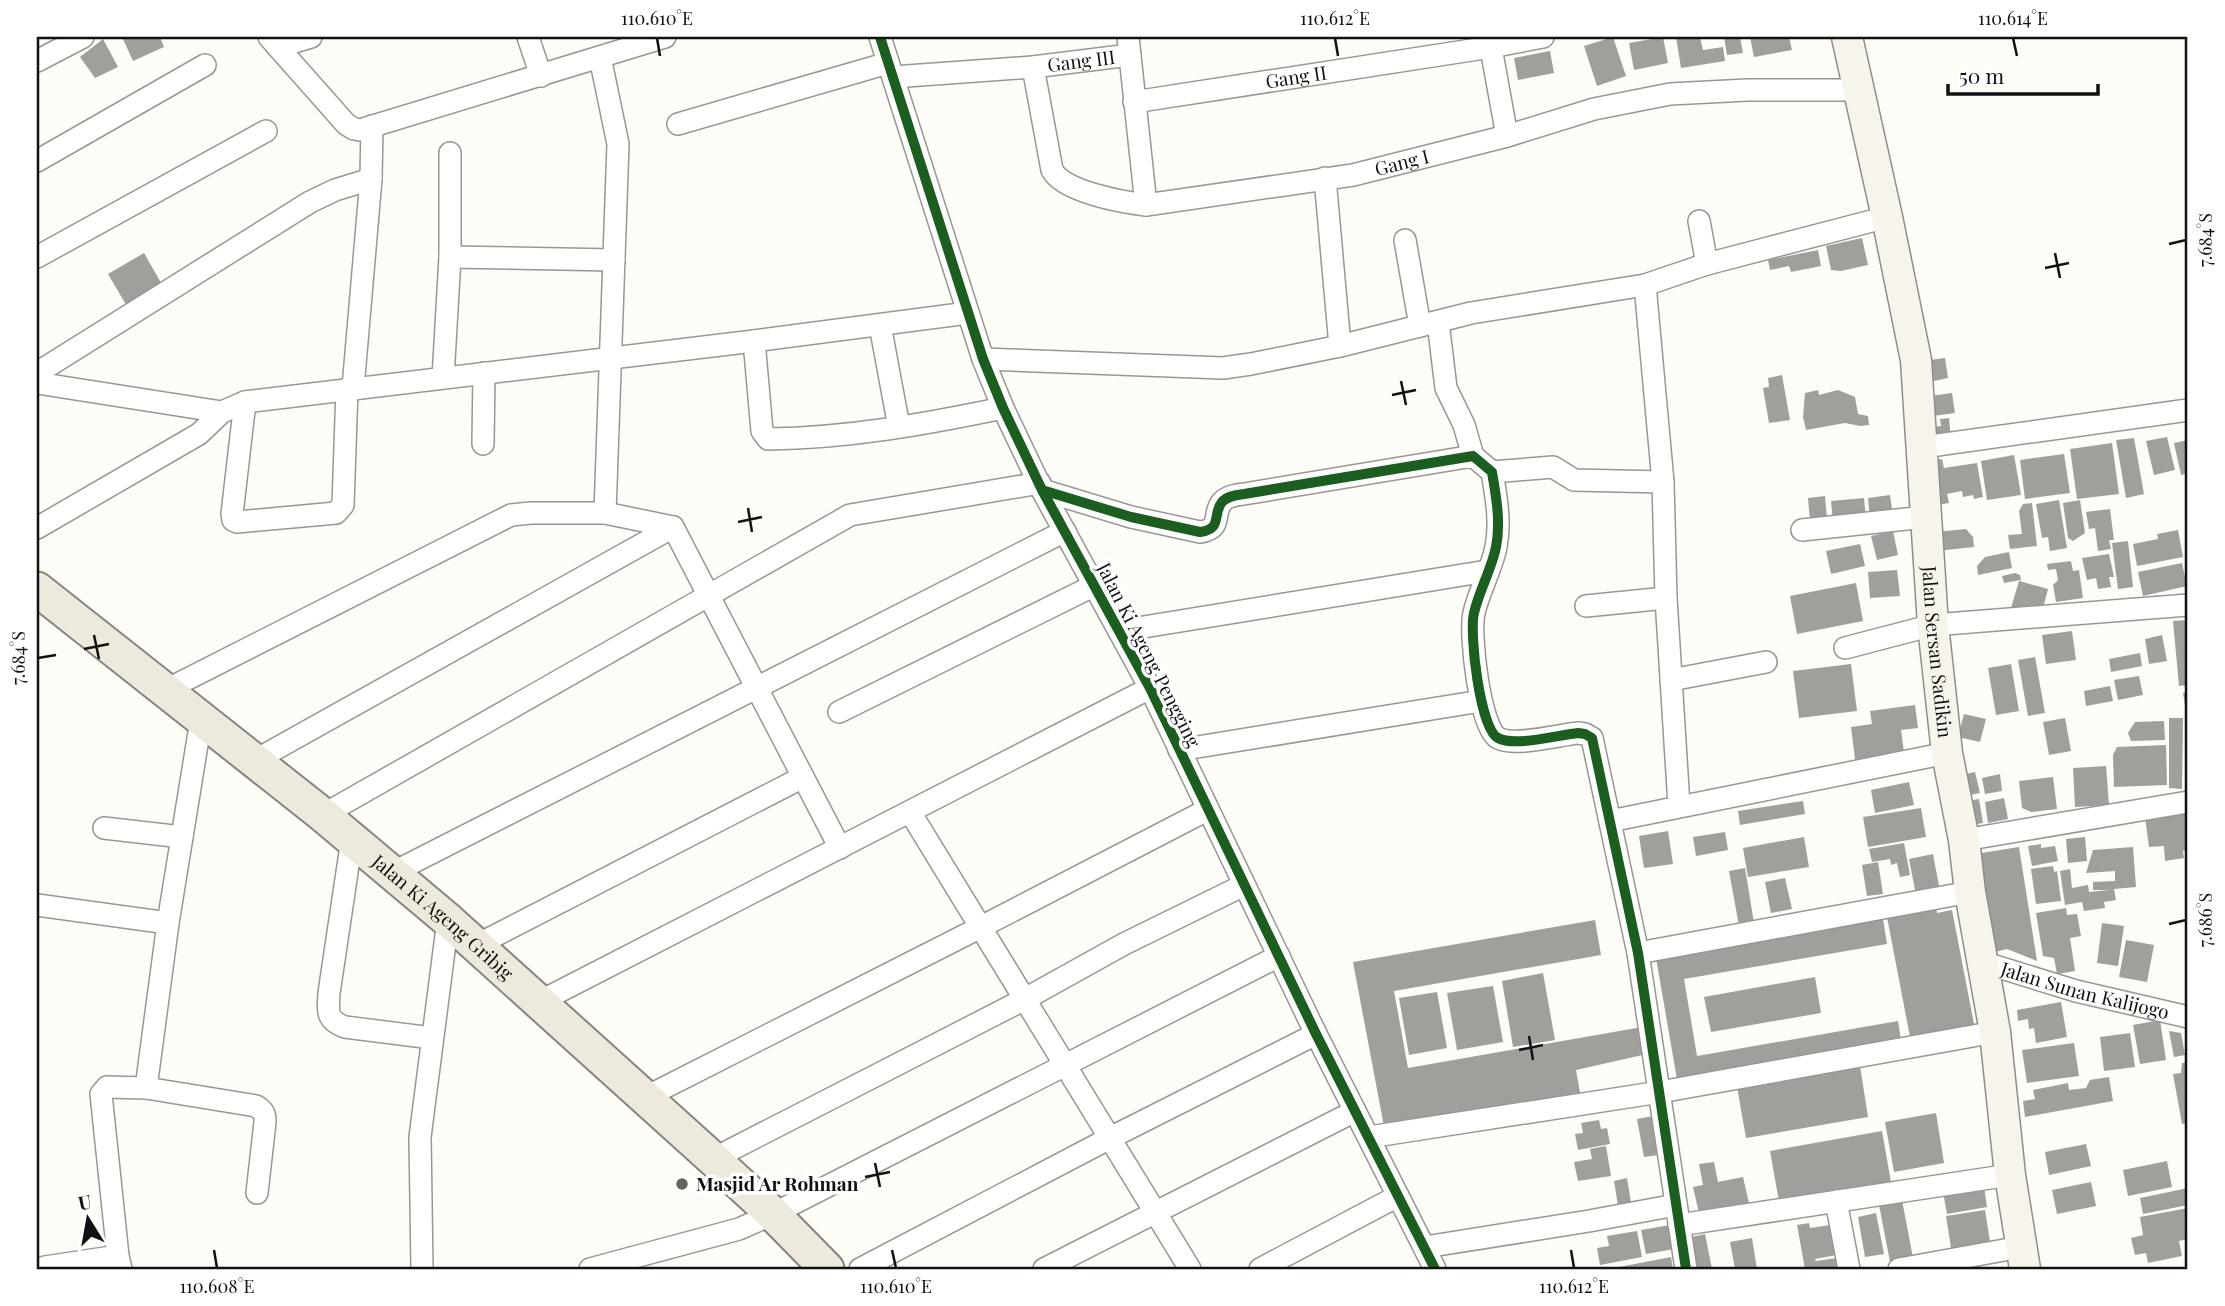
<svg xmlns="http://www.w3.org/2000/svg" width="2225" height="1306" font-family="'Playfair Display',serif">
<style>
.building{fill:#a19f9c}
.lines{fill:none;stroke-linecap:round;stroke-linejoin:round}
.street-casing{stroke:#979795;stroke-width:24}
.secondary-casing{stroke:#8e8d8b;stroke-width:33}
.primary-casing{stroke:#858482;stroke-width:37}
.street{stroke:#fffffe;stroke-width:21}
.secondary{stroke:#f6f4eb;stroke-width:30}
.primary{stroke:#ede9dc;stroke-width:33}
.cycleway-casing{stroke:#fff;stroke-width:15}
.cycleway{stroke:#1b5e20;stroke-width:10}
.ticks{fill:none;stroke:#111;stroke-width:2.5}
.poi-dot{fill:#646362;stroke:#fff;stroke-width:2.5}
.labels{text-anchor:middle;stroke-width:7;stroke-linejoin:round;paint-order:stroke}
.street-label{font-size:19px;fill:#111;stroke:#fff}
.poi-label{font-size:19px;font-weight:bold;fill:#111;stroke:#fff;text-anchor:start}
.neatline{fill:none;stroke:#111;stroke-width:2.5}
.ticks-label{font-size:18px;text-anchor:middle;fill:#111}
</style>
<rect width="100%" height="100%" fill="#fdfcf7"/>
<path class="building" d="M 122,37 L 160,37 L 164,47 L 133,61 Z
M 1613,37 L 1626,76 L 1597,86 L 1584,46 Z
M 1663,37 L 1668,63 L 1634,70 L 1629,43 Z
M 1676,37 L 1700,37 L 1703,50 L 1723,47 L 1725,61 L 1681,68 Z
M 1724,37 L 1740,37 L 1743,53 L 1727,55 Z
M 1750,37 L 1789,37 L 1792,50 L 1754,57 Z
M 103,39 L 118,67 L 95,78 L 80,57 Z
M 1550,51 L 1554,73 L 1518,80 L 1514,58 Z
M 1862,238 L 1868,265 L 1841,271 L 1831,270 L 1826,246 Z
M 1818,250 L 1821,266 L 1791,272 L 1789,266 L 1770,270 L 1768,260 Z
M 144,253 L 164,288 L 128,308 L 108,274 Z
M 1945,358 L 1948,378 L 1934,381 L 1930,360 Z
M 1782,375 L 1790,420 L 1769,423 L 1763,388 L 1769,387 L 1768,378 Z
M 1818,390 L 1819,395 L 1838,390 L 1855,397 L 1858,414 L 1868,416 L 1869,425 L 1860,426 L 1845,423 L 1806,430 L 1803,417 L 1805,393 Z
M 1952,393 L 1955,413 L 1933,416 L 1930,396 Z
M 1949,418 L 1951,441 L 1935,443 L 1933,427 L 1941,426 L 1940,419 Z
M 2167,437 L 2175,470 L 2154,475 L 2146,441 Z
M 2134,438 L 2144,494 L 2126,498 L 2116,440 Z
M 2188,440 L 2188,473 L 2181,475 L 2174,443 Z
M 2112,443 L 2119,494 L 2077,499 L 2070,449 Z
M 2064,454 L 2070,493 L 2025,499 L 2020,460 Z
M 2014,455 L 2021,495 L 1987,500 L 1981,461 Z
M 1942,459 L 1944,468 L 1977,463 L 1983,497 L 1974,499 L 1973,495 L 1963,497 L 1962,491 L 1947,494 L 1949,503 L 1933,506 L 1925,462 Z
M 1890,495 L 1893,516 L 1870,519 L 1868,498 Z
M 1825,496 L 1827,520 L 1810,521 L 1808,498 Z
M 1864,498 L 1866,519 L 1833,522 L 1831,501 Z
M 2059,500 L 2067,548 L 2050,551 L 2048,537 L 2042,538 L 2036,504 Z
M 2080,500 L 2085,533 L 2073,541 L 2068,538 L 2063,503 Z
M 2032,503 L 2037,546 L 2010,549 L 2008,535 L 2022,534 L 2019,511 L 2023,504 Z
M 2110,509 L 2114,540 L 2109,540 L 2111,549 L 2098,551 L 2095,528 L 2089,529 L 2086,512 Z
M 1966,529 L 1973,537 L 1974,547 L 1937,551 L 1935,532 Z
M 2178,530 L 2183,557 L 2137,566 L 2133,544 L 2158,539 L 2157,534 Z
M 1893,531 L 1898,555 L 1877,560 L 1871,536 Z
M 2128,541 L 2133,587 L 2118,589 L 2112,543 Z
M 1860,544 L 1865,566 L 1831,574 L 1826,551 Z
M 2009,552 L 2012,568 L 1978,575 L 1977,566 L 1985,557 Z
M 2109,554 L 2114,577 L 2109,577 L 2111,587 L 2098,589 L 2096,578 L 2087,580 L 2082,558 Z
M 2071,561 L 2073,571 L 2079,570 L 2083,598 L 2056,602 L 2053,585 L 2058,580 L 2056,569 L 2048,570 L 2047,564 Z
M 2182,563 L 2187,586 L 2143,596 L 2138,572 Z
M 1897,570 L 1900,596 L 1870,598 L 1868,572 Z
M 2015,573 L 2020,575 L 2021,580 L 2004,583 L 2002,576 Z
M 2019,581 L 2048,589 L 2041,616 L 2011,608 Z
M 1856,583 L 1863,621 L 1797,634 L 1790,596 Z
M 2188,620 L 2188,685 L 2179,686 L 2173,621 Z
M 2072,631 L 2076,660 L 2046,664 L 2042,635 Z
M 2162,635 L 2167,661 L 2149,664 L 2145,639 Z
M 2140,653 L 2142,666 L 2111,672 L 2109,659 Z
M 2035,657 L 2045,713 L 2028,716 L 2018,660 Z
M 1851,664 L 1857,711 L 1799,718 L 1793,671 Z
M 2011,664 L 2019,711 L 1996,715 L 1988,668 Z
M 2139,676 L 2143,695 L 2118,700 L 2114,680 Z
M 2110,686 L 2113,701 L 2086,706 L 2084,691 Z
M 2188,692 L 2188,718 L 2187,718 L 2183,693 Z
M 1915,705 L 1918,728 L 1901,730 L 1905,760 L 1856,767 L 1851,727 L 1872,724 L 1870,711 Z
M 1964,714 L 1986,719 L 1980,742 L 1958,737 Z
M 2065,718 L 2071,751 L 2049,755 L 2043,722 Z
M 2169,718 L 2183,718 L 2182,789 L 2169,788 Z
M 2164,721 L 2165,740 L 2131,741 L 2128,733 L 2135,722 Z
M 2166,745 L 2167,785 L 2114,787 L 2113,755 L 2117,747 Z
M 2106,766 L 2109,805 L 2075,807 L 2073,768 Z
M 1975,772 L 1980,793 L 1970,795 L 1966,774 Z
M 2000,774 L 2002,791 L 1985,794 L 1982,778 Z
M 2053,777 L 2057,809 L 2031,812 L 2022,808 L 2019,781 Z
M 1909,782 L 1914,805 L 1875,813 L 1871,790 Z
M 2004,798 L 2008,819 L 1988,823 L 1985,802 Z
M 1979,799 L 1983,823 L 1971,825 L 1967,801 Z
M 1803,801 L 1805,814 L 1740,825 L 1738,811 Z
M 1921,808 L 1926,837 L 1868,847 L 1863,817 Z
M 2188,812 L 2188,850 L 2183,851 L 2184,858 L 2165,861 L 2164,846 L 2149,847 L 2145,817 Z
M 1668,831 L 1673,864 L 1644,868 L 1639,836 Z
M 1725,832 L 1728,850 L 1696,856 L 1693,837 Z
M 1804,837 L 1809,867 L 1748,877 L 1743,848 Z
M 2085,837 L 2087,861 L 2068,863 L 2066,839 Z
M 1904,843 L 1910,875 L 1900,877 L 1897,863 L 1891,865 L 1890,859 L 1872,862 L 1869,849 Z
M 2041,844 L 2041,848 L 2055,846 L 2058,861 L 2032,866 L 2028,846 Z
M 2019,847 L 2037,961 L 2007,949 L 1991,953 L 1975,854 Z
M 2133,847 L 2136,887 L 2114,889 L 2116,900 L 2104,902 L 2105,908 L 2084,911 L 2082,902 L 2065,905 L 2060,871 L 2070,869 L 2072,888 L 2088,885 L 2089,892 L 2109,890 L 2093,890 L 2093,882 L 2115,881 L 2115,871 L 2086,873 L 2093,850 Z
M 1933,854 L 1940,891 L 1916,895 L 1909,859 Z
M 1878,862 L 1883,894 L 1867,896 L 1862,865 Z
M 2053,866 L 2054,872 L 2057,871 L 2061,901 L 2036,904 L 2031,869 Z
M 1745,868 L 1754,923 L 1739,926 L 1729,871 Z
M 1785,878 L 1792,909 L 1771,913 L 1765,882 Z
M 1935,902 L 1937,913 L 1952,910 L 1975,1029 L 1911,1042 L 1886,912 Z
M 2066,908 L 2067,915 L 2077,914 L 2081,936 L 2070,938 L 2075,971 L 2057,974 L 2054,958 L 2043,956 L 2036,913 Z
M 1883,919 L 1887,944 L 1684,979 L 1697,1056 L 1898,1021 L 1902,1046 L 1678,1085 L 1656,958 Z
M 1595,920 L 1601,955 L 1394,991 L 1408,1068 L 1642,1027 L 1647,1054 L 1576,1070 L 1581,1098 L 1385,1132 L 1353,962 Z
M 2102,923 L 2124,926 L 2118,966 L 2097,963 Z
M 2126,940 L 2154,945 L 2147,982 L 2119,977 Z
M 1543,973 L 1555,1040 L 1513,1047 L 1502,981 Z
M 1815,977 L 1821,1013 L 1711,1032 L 1704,997 Z
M 1493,986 L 1503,1042 L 1457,1050 L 1447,993 Z
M 1437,992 L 1447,1048 L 1409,1055 L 1399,998 Z
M 2061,1002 L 2067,1037 L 2036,1043 L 2034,1028 L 2029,1029 L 2028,1019 L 2018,1021 L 2017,1010 Z
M 2160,1020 L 2166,1060 L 2140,1064 L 2133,1025 Z
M 2169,1031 L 2181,1033 L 2185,1055 L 2174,1057 Z
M 2130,1033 L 2135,1067 L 2104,1071 L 2100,1037 Z
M 2074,1043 L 2079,1076 L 2027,1083 L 2022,1050 Z
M 2188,1062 L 2188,1123 L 2182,1124 L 2173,1074 L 2181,1073 L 2182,1063 Z
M 1860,1066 L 1868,1117 L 1746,1138 L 1737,1087 Z
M 2109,1077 L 2113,1101 L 2025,1117 L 2023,1101 L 2035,1099 L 2033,1090 L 2068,1083 L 2069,1090 L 2086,1088 L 2090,1080 Z
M 1936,1113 L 1944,1163 L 1894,1172 L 1885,1122 Z
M 1659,1115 L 1666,1154 L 1644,1157 L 1637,1119 Z
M 1599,1120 L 1601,1129 L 1607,1128 L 1610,1144 L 1578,1150 L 1575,1134 L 1583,1133 L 1581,1123 Z
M 1882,1131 L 1892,1188 L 1780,1207 L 1770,1151 Z
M 2086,1144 L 2091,1166 L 2049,1175 L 2045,1152 Z
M 1606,1146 L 1611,1176 L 1578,1181 L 1574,1162 L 1592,1159 L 1590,1149 Z
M 2167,1161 L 2172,1187 L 2128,1196 L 2123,1170 Z
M 1714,1162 L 1718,1182 L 1743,1177 L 1749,1203 L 1699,1213 L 1693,1187 L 1703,1185 L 1699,1164 Z
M 1627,1178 L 1632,1209 L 1619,1212 L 1614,1181 Z
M 2091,1182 L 2096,1206 L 2057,1214 L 2052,1190 Z
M 1984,1186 L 1987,1207 L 1947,1214 L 1943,1192 Z
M 2188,1188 L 2188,1205 L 2143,1214 L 2140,1198 Z
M 1902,1200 L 1914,1263 L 1891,1267 L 1879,1205 Z
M 2188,1208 L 2188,1239 L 2179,1241 L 2182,1256 L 2148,1263 L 2146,1253 L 2135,1255 L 2131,1238 L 2143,1235 L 2140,1217 Z
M 1985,1210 L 1991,1248 L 1952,1254 L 1946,1216 Z
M 1876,1213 L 1884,1254 L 1865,1257 L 1858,1217 Z
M 1809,1223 L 1810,1228 L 1837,1224 L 1842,1254 L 1815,1259 L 1816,1261 L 1843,1257 L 1846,1269 L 1805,1269 L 1797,1225 Z
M 1676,1224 L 1680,1248 L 1646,1254 L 1641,1230 Z
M 1637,1231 L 1642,1257 L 1600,1265 L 1597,1248 L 1609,1246 L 1607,1236 Z
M 1705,1234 L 1712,1269 L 1697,1269 L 1691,1237 Z
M 1752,1238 L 1757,1269 L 1735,1269 L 1730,1242 Z
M 1671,1257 L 1673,1269 L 1614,1269 L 1614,1268 Z"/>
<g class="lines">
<defs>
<g id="street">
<path d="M 269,37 L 346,124 L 354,129 L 360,130 L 665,37"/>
<path d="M 528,37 L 541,76"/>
<path d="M 880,37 L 983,359 L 1003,408 L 1042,490 L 1150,688 L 1316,1034 L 1435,1269"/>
<path d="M 1128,37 L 1146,205"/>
<path d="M 1489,37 L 1507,136"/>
<path d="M 278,47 L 311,37"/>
<path d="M 600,57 L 618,144 L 605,513"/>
<path d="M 37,61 L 83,37"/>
<path id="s1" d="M 1033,67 L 1052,170 C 1064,192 1122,202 1146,205 L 1353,175 L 1507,136 L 1594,109 L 1670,94 L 1747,90 L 1860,90"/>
<path id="s2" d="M 893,77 L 1033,67 L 1130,55"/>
<path id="s3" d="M 1134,102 L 1491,47 L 1543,37"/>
<path d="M 678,124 L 888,63"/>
<path d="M 37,161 L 205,65"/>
<path d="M 1325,178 L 1340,346"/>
<path d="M 1699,221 L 1707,264"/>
<path d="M 1405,240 L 1420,326"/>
<path d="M 37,257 L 266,131"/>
<path d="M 450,257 L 614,260"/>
<path d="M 1645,285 L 1663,482 L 1666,598 L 1679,806"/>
<path d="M 1438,322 L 1446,388 L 1464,425 L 1473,456"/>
<path d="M 880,325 L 899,427"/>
<path d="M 754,341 L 762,431 L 768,439 C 848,438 926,424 1003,408"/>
<path d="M 983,359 L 1223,368 L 1251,364 L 1340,346 L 1471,313 L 1645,285 L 1707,264 L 1887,217"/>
<path d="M 37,373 L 310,202 L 335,190 L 371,179"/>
<path d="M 443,378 L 450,257 L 450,153"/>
<path d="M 37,383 L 222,412 L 245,402 L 754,341 L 968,313"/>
<path d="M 353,388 L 371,179 L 372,126"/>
<path d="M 245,402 L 232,514 L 233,520 L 237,522 L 336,513 L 343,505 L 347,389"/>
<path d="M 483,444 L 484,373"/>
<path d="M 1923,447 L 2188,410"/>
<path d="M 1492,472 L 1553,467 L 1574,480 L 1663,482"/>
<path d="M 1042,490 L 1131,517 L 1200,532 C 1223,529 1212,514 1222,502 C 1227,496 1237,495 1244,494 L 1473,456 L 1492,472 C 1496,496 1501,522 1496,547 C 1492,568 1479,591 1474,613 C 1469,633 1480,729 1498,738 C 1515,747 1558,735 1578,733 L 1585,734 L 1592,738 L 1638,953 L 1686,1269"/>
<path d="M 673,527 L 840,848"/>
<path d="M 37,528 L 199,434 L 222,412"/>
<path d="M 1802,530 L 1925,517"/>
<path d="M 1586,606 L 1666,598"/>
<path d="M 1119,631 L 1487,571"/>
<path d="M 1845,648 L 1933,625 L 2188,605"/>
<path d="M 1671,680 L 1766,662"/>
<path d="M 164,691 L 511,515 L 531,513 L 605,513 L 673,527"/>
<path d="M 839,712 L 1095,585"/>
<path d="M 201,720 L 168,923 L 146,1088 L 256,1106 C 264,1111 265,1114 265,1122 L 257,1193"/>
<path d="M 1179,750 L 1481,701"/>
<path d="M 254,761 L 673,527"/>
<path d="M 910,812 L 1190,1269"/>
<path d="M 323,815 L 850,515 L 1040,483"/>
<path d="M 1610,821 L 1947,753"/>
<path d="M 104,828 L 182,837"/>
<path d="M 352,839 L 329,993 C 328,1012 326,1020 345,1027 L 432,1038"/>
<path d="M 1964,840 L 2188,802"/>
<path d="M 392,873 L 1065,531"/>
<path d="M 37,905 L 168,923"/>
<path d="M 477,945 L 803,777"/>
<path d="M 1638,953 L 1970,892"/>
<path id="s4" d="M 1982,962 L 2076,991 L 2188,1017"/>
<path d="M 539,1002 L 1150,688"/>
<path d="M 646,1097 L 981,927 L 1207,810"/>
<path d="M 1369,1137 L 1660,1092 L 1995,1032"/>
<path d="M 713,1159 L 1025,999 L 1124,944 L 1244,885"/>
<path d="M 1836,1201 L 1849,1269"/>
<path d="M 1679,1225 L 2010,1175"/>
<path d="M 1425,1247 L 1589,1221 L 1676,1205"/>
<path d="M 118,1256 L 101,1094 L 107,1087 L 146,1088"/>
<path d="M 45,1267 L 118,1256 L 121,1269"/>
<path d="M 422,1269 L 420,1137 L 448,920"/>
<path d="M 590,1269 L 739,1229 L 773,1214 L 1279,956"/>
<path d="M 860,1269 L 1110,1138 L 1316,1034"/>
<path d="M 1044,1269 L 1355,1111"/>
<path d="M 1260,1269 L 1398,1196"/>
<path d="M 1899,1269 L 2021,1247"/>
</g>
<g id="secondary">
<path id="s5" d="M 1847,37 L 1887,217 L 1916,360 L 1933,625 L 1947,753 L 1964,840 L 1970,892 L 1995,1032 L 2010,1175 L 2025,1269"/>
</g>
<g id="primary">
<path id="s6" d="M 37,589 L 323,815 L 448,920 L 713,1159 L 773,1214 L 827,1269"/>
</g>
</defs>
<use href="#street" class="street-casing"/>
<use href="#secondary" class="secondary-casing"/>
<use href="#primary" class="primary-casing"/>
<use href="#street" class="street"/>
<use href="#secondary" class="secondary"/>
<use href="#primary" class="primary"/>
<defs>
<path id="cycleway" d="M 880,37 L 983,359 L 1003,408 L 1042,490 L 1150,688 L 1316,1034 L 1435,1269
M 1042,490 L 1131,517 L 1200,532 C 1223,529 1212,514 1222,502 C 1227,496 1237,495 1244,494 L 1473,456 L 1492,472 C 1496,496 1501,522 1496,547 C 1492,568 1479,591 1474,613 C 1469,633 1480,729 1498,738 C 1515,747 1558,735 1578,733 L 1585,734 L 1592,738 L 1638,953 L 1686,1269"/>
</defs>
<use href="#cycleway" class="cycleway-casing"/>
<use href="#cycleway" class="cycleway"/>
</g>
<path class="ticks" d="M 657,38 L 660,56M 1335,38 L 1338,56M 2013,38 L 2017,56M 2169,244 L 2186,240M 2055,253 L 2060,278M 2045,268 L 2069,263M 1401,381 L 1406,405M 1392,395 L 1416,390M 748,508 L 752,532M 738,522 L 762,517M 94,635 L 99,659M 84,649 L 109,644M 38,658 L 56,655M 2169,924 L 2186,920M 1529,1036 L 1533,1060M 1519,1050 L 1543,1045M 875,1163 L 880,1187M 865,1177 L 890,1172M 214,1250 L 217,1268M 892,1250 L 896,1268M 1571,1250 L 1574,1268"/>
<circle class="poi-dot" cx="682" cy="1184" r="7"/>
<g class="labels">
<g class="street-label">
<text dy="7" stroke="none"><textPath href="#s2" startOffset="189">Gang III</textPath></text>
<text dy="7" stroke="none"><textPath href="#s3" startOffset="164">Gang II</textPath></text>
<text dy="7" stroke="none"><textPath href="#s1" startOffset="467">Gang I</textPath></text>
<text dy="7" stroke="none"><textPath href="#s5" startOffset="623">Jalan Sersan Sadikin</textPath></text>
<text transform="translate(1149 655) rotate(63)" y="7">Jalan Ki Ageng Pengging</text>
<text dy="7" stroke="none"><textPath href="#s6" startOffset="522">Jalan Ki Ageng Gribig</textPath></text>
<text dy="7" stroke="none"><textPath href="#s4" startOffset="107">Jalan Sunan Kalijogo</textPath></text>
</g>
<g class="poi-label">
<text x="696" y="1191">Masjid Ar Rohman</text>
</g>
</g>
<rect width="2225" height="1306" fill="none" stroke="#ffffff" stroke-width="77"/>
<g transform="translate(88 1219) rotate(349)" stroke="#ffffff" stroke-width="5" paint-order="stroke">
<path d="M0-5L12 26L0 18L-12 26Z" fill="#111111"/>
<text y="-10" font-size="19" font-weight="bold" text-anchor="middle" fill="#111111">U</text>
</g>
<path d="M1948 84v10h150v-10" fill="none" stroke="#111111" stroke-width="3.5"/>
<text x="1959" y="84" font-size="21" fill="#111111" stroke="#ffffff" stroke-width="5" paint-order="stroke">50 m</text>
<rect x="38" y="38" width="2148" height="1230" class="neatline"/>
<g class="ticks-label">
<text x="657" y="25">110.610°E</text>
<text x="1335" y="25">110.612°E</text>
<text x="2013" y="25">110.614°E</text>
<text transform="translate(2206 240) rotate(-90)" y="6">7.684°S</text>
<text transform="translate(19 658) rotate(-90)" y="6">7.684°S</text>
<text transform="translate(2206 920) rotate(-90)" y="6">7.686°S</text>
<text x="217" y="1293">110.608°E</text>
<text x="896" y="1293">110.610°E</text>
<text x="1574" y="1293">110.612°E</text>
</g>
</svg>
